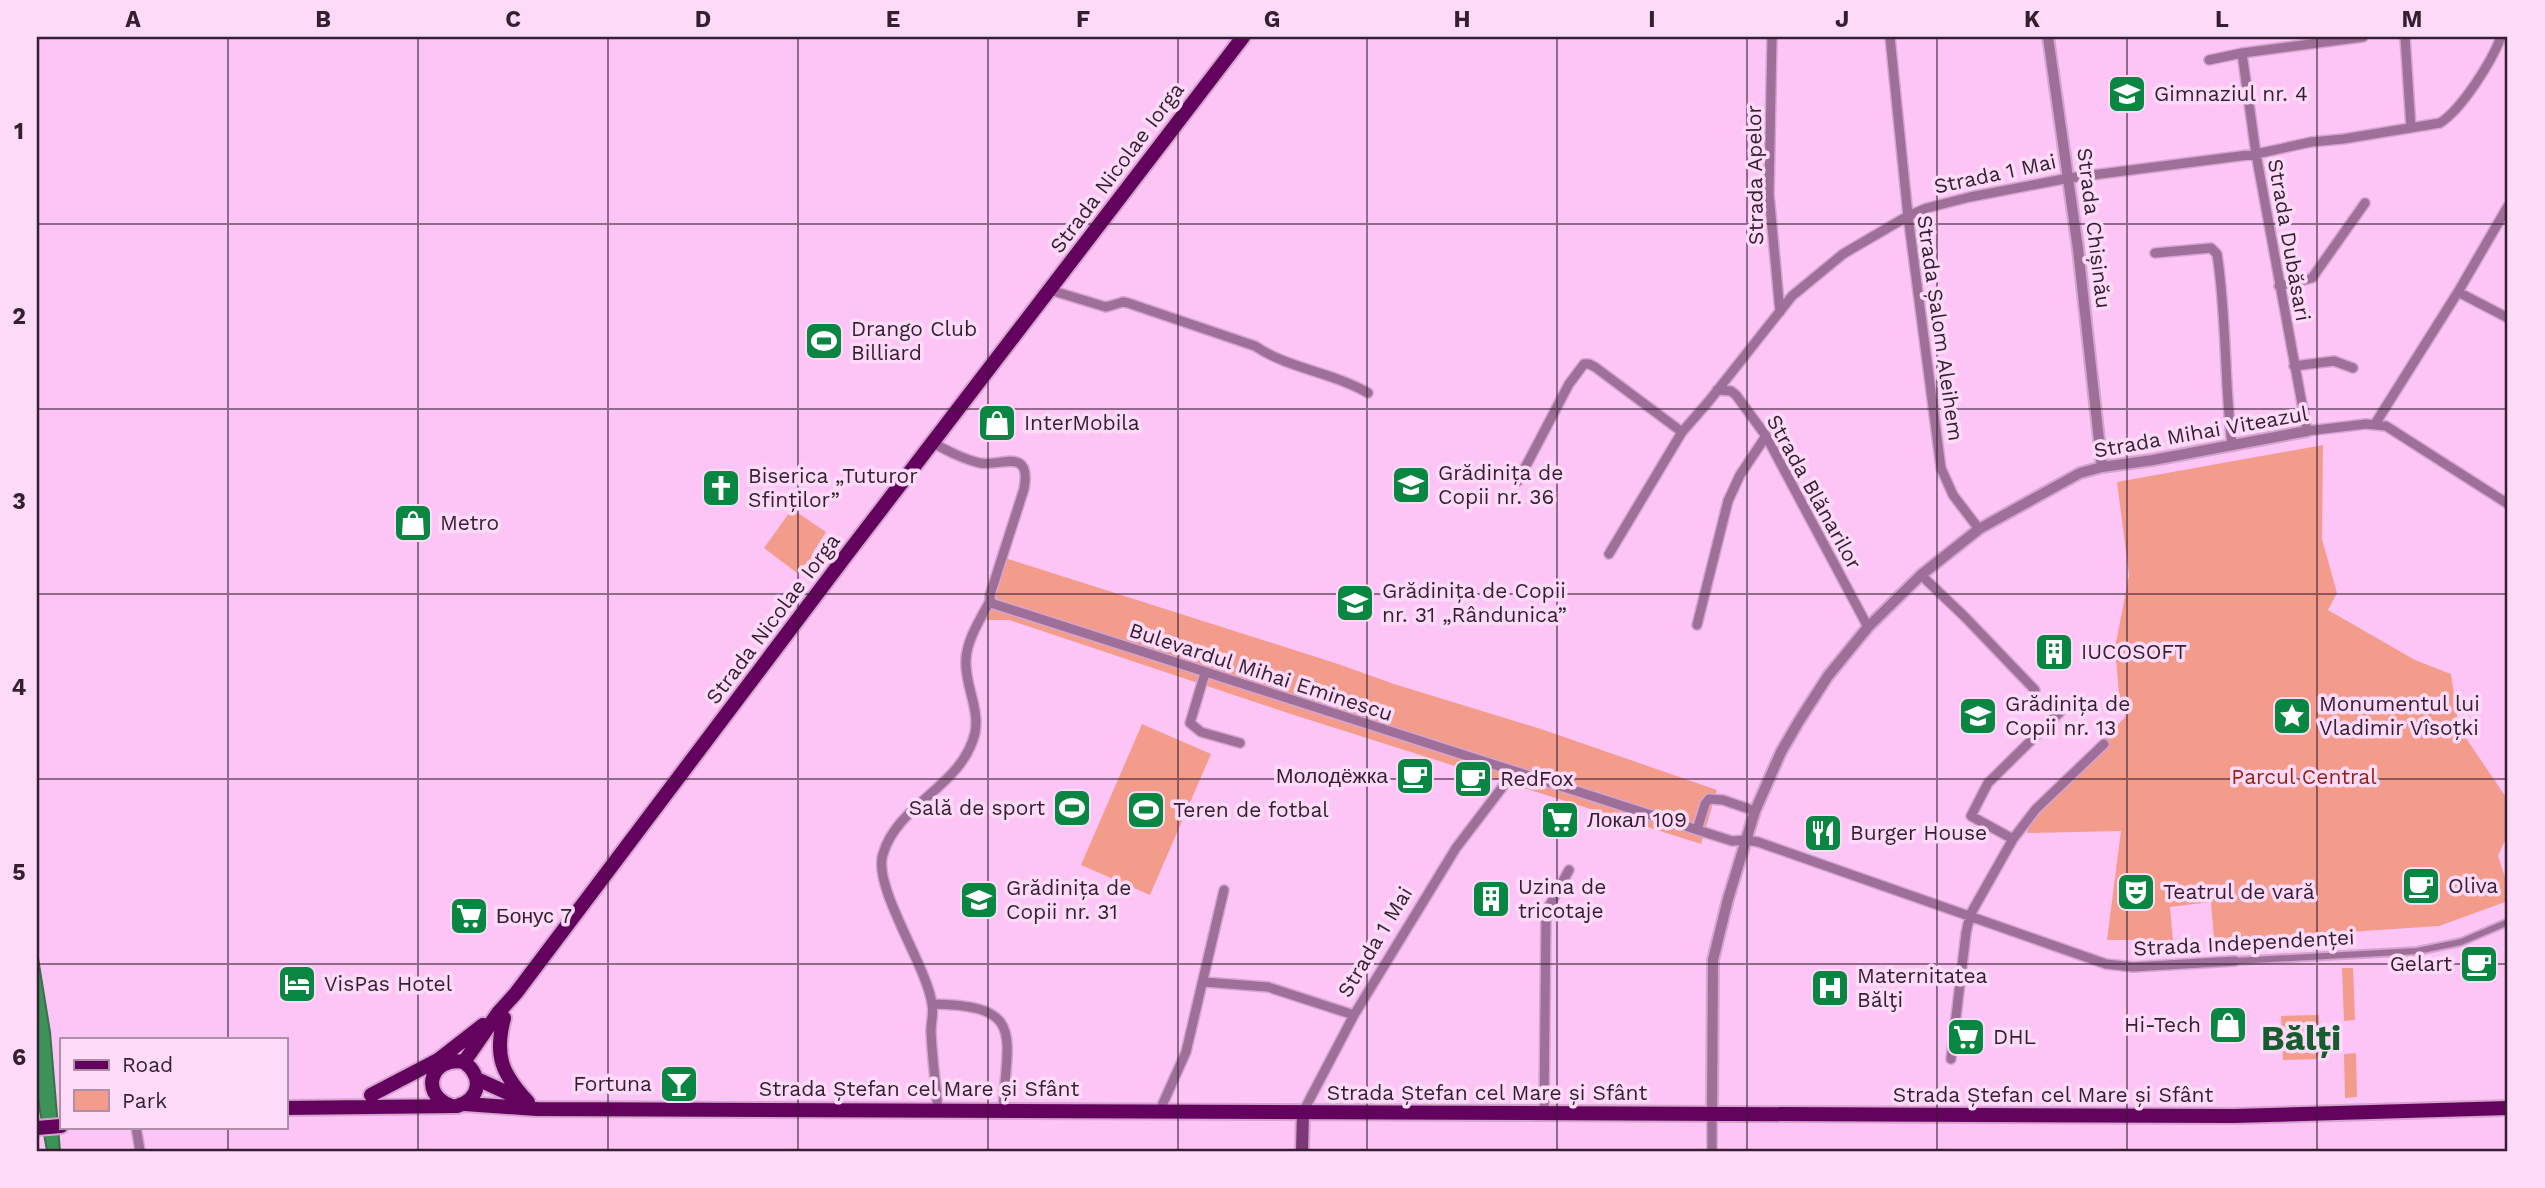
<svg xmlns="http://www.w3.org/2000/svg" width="2545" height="1188" font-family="'Work Sans',sans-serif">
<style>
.green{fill:#f39c8c}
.water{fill:#3d9357;stroke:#3a704c;stroke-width:2}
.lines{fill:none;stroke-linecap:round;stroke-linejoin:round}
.pedestrian-casing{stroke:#d5a4cf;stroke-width:10}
.minor-casing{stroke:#d5a4cf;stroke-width:12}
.tertiary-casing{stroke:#d5a4cf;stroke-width:14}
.secondary-casing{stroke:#d5a4cf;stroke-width:16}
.primary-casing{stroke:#d5a4cf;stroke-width:18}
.pedestrian{stroke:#9e6f98;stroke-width:6}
.minor{stroke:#9e6f98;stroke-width:9}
.tertiary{stroke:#9e6f98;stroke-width:10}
.secondary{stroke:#7d3977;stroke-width:12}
.primary{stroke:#63035e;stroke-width:14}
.grid{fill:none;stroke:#341f31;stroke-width:2;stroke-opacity:0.55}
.labels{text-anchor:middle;stroke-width:7;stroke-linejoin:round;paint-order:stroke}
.poi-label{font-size:21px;fill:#341f31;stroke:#fddbf8;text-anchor:start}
.street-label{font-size:21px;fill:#341f31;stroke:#fddbf8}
.park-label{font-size:21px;fill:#952314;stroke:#fddbf8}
.town-label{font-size:35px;font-weight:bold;fill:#165c2f;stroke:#fddbf8}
.neatline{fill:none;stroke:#341f31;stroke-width:2.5}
.grid-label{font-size:23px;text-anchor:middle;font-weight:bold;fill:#341f31}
</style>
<rect width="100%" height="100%" fill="#fdc5f6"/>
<path class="green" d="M 2323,445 L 2322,539 L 2337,593 L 2328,610 L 2415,660 L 2451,674 L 2459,728 L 2508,800 L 2508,834 L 2498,856 L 2508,886 L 2508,901 L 2439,926 L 2348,932 L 2348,933 L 2214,939 L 2211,902 L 2170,907 L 2173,940 L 2107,940 L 2121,831 L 2027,833 L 2032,817 L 2126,716 L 2120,705 L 2115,648 L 2129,575 L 2117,482 Z
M 792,509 L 826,532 L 812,554 L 812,558 L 823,562 L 813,575 L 811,567 L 805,564 L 797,573 L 764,548 Z
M 1005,558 L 1338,664 L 1394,684 L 1541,729 L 1717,790 L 1701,844 L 1294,715 L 1009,620 L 987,620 Z
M 1142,724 L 1211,754 L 1150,895 L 1081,865 Z
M 2342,968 L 2353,968 L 2355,1020 L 2344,1021 Z
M 2319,1015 L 2320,1059 L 2283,1060 L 2281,1016 Z
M 2356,1053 L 2357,1097 L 2345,1098 L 2344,1054 Z"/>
<path class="water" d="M 37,952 L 50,1032 L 60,1151 L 47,1151 L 37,1093 Z"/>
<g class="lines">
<defs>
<path id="pedestrian" d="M 2235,961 L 2417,951 L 2461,942 L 2508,922"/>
<path id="minor" d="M 1772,37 L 1769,194 L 1780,312
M 1890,37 L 1908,216 L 1941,468 L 1953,495 L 1979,529
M 2405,37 L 2411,128
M 2242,53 L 2256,154 L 2307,431 L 2366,424 L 2386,426 L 2508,504
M 2209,60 L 2242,53 L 2363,37
M 2155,253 L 2211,248 L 2217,254 C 2227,317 2224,382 2232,445
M 2279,286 L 2312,278 L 2365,203
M 1050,290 L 1106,307 L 1123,302 L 1128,303 L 1255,346 C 1289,369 1332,372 1368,393
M 2458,292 L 2508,318
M 2294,366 L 2334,361 L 2353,368
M 1717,390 L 1731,391 L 1736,395 L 1766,436 L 1868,627
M 2375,424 L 2458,292 L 2508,206
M 933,443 C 948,451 963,459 980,463 C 1000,467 1032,446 1024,489 L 990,595 L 990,601 L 994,604 L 1732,841 L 1746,840 L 1758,842 L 2106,964 L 2133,967 L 2235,961
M 1518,481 L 1569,384 L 1584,364 L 1589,364 L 1595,367 L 1682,432
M 1609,554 L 1682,432 L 1709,401 L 1792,296 L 1843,254 L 1908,216 L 1927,208 L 1970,197 L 2069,178 L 2256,154 L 2311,142 L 2343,139 L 2440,123 C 2462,109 2492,61 2501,37
M 1921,575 L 1965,617 L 2035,690
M 1697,625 L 1728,501 L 1740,475 L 1766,436
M 1205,673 L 1190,723 L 1201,732 L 1240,743
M 1697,830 L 1705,804 L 1709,799 L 1723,800 L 1755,811
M 2013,839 L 1971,816 L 1988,783 L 2062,710
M 1204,982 L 1268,987 L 1354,1015
M 932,1004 C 1026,1005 1007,1035 1003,1110
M 1951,1059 L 1966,933 L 1970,915 L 2013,839 L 2036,809 L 2104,744
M 1160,1110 L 1186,1052 L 1224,890
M 938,1111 C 936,1084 932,1058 931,1031 C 931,1022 934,1013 932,1004 C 927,966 872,886 883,854 C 898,803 962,787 975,733 C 980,708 964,684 966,659 C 967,639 981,618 990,601
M 1303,1112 L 1354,1015 L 1456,848 L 1504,785 L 1521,774
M 1544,1114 L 1546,912 L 1569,870
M 136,1127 L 140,1151
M 1712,1151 L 1712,1116"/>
<path id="tertiary" d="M 2048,37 L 2078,249 L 2102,467
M 1712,1116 L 1713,960 L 1728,899 L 1755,811 L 1781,752 L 1799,721 L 1828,676 L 1868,627 L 1921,575 L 1979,529 L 2080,473 L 2102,467 L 2153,460 L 2307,431"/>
<path id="secondary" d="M 1302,1151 L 1303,1112"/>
<path id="primary" d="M 504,1018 C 494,1056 502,1074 528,1102
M 464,1062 L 498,1013 L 516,993 L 844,558 L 1243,37
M 477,1079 L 521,1099
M 371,1095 L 438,1060 L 483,1025
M 465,1104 L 537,1109 L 2234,1116 L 2508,1108
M 285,1108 L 457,1106 C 481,1099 483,1076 464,1062 C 432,1056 419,1092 449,1105
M 37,1128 L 61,1126"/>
</defs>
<use href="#pedestrian" class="pedestrian-casing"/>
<use href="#minor" class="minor-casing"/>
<use href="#tertiary" class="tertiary-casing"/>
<use href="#secondary" class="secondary-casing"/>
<use href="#primary" class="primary-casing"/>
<use href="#pedestrian" class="pedestrian"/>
<use href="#minor" class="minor"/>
<use href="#tertiary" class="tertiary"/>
<use href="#secondary" class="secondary"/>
<use href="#primary" class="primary"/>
</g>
<path class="grid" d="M 228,37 L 228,1039M 418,37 L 418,1151M 608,37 L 608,1151M 798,37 L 798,1151M 988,37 L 988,1151M 1178,37 L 1178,1151M 1367,37 L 1367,1151M 1557,37 L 1557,1151M 1747,37 L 1747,1151M 1937,37 L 1937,1151M 2127,37 L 2127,1151M 2317,37 L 2317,1151M 37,224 L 2508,224M 37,409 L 2508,409M 37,594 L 2508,594M 37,779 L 2508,779M 37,964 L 2508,964M 228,1127 L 228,1151"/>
<defs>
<symbol id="school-square" viewBox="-11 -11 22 22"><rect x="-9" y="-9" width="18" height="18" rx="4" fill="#098641" stroke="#fddbf8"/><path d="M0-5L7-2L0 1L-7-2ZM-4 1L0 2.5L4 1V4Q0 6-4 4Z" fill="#fff"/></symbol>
<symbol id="stadium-square" viewBox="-11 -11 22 22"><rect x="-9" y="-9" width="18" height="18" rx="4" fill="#098641" stroke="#fddbf8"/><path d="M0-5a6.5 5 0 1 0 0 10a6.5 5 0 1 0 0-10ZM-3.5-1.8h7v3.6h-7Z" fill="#fff"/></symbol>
<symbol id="shop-square" viewBox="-11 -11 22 22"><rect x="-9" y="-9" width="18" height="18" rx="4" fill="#098641" stroke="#fddbf8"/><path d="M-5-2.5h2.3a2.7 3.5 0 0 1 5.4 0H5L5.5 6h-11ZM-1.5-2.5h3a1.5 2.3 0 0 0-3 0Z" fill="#fff"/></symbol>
<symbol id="church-square" viewBox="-11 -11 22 22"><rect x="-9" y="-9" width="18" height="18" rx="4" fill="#098641" stroke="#fddbf8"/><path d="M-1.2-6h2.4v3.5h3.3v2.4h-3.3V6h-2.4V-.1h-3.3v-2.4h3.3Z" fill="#fff"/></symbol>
<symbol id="building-square" viewBox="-11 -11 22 22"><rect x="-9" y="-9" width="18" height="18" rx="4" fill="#098641" stroke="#fddbf8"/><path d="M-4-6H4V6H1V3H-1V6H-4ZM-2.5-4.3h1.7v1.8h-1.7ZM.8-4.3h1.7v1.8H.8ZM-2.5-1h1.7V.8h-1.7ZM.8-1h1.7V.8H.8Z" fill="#fff"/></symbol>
<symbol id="sight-square" viewBox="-11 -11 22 22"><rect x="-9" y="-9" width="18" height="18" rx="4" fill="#098641" stroke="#fddbf8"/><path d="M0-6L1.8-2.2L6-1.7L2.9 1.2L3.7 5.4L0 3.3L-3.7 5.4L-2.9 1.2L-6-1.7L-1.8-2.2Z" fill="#fff"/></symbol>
<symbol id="cafe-square" viewBox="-11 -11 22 22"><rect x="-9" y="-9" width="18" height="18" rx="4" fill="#098641" stroke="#fddbf8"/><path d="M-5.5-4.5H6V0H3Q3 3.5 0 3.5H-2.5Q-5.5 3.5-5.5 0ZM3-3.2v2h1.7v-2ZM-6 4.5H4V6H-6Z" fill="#fff"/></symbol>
<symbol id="supermarket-square" viewBox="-11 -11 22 22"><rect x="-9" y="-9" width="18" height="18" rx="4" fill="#098641" stroke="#fddbf8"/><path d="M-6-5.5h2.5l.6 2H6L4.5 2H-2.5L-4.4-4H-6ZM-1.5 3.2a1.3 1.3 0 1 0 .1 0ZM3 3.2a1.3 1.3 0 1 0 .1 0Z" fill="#fff"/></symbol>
<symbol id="restaurant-square" viewBox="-11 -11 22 22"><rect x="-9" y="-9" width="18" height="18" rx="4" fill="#098641" stroke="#fddbf8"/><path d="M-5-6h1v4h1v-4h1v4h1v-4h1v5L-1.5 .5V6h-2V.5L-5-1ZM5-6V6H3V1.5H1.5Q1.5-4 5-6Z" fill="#fff"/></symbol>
<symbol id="theatre-square" viewBox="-11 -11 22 22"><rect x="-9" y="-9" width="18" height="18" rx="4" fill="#098641" stroke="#fddbf8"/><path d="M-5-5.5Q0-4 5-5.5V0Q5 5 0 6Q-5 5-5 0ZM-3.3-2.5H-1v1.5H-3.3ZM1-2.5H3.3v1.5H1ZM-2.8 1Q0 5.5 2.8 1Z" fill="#fff"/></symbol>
<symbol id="hotel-square" viewBox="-11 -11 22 22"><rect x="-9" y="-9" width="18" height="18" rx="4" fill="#098641" stroke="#fddbf8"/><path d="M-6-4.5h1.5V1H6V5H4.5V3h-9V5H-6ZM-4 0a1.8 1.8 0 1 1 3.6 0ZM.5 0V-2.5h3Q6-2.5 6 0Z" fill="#fff"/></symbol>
<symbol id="hospital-square" viewBox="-11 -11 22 22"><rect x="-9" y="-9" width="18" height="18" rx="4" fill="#098641" stroke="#fddbf8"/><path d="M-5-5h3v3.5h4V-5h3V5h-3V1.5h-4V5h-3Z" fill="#fff"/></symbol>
<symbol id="bar-square" viewBox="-11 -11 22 22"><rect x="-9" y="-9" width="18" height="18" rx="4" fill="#098641" stroke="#fddbf8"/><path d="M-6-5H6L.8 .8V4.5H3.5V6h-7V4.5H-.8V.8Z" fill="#fff"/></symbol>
</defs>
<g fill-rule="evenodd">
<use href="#school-square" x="2105" y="72" width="44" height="44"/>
<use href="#stadium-square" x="802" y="319" width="44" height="44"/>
<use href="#shop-square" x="975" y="401" width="44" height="44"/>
<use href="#school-square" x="1389" y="463" width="44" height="44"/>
<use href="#church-square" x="699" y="466" width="44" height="44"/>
<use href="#shop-square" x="391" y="501" width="44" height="44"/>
<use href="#school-square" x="1333" y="581" width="44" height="44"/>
<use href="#building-square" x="2032" y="630" width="44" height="44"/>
<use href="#school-square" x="1956" y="694" width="44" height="44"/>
<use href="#sight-square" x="2270" y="694" width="44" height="44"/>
<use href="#cafe-square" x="1393" y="754" width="44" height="44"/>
<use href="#cafe-square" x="1451" y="757" width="44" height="44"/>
<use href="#stadium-square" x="1050" y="786" width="44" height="44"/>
<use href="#stadium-square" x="1124" y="788" width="44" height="44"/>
<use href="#supermarket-square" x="1538" y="798" width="44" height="44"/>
<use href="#restaurant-square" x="1801" y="811" width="44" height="44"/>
<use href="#cafe-square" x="2399" y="864" width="44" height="44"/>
<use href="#theatre-square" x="2114" y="870" width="44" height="44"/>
<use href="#building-square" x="1469" y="877" width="44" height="44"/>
<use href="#school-square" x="957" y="878" width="44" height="44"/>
<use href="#supermarket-square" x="447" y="894" width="44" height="44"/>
<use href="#cafe-square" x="2457" y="942" width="44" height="44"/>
<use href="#hotel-square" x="275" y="962" width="44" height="44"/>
<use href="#hospital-square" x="1808" y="966" width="44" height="44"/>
<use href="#shop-square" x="2206" y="1003" width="44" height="44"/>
<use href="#supermarket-square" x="1944" y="1015" width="44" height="44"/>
<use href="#bar-square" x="657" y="1062" width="44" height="44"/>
</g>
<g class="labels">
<g class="poi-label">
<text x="2154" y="101">Gimnaziul nr. 4</text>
<text x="851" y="336">Drango Club<tspan x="851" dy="24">Billiard</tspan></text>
<text x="1024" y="430">InterMobila</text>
<text x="1438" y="480">Grădinița de<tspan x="1438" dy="24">Copii nr. 36</tspan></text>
<text x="748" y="483">Biserica „Tuturor<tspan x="748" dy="24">Sfinților”</tspan></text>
<text x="440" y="530">Metro</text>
<text x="1382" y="598">Grădinița de Copii<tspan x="1382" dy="24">nr. 31 „Rândunica”</tspan></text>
<text x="2081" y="659">IUCOSOFT</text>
<text x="2005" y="711">Grădinița de<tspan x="2005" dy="24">Copii nr. 13</tspan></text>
<text x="2319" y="711">Monumentul lui<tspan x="2319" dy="24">Vladimir Vîsoțki</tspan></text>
<text x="1388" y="783" text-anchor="end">Молодёжка</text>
<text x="1500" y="786">RedFox</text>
<text x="1045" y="815" text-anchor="end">Sală de sport</text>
<text x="1173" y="817">Teren de fotbal</text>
<text x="1587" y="827">Локал 109</text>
<text x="1850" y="840">Burger House</text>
<text x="2448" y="893">Oliva</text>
<text x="1518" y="894">Uzina de<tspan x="1518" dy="24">tricotaje</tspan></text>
<text x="1006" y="895">Grădinița de<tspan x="1006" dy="24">Copii nr. 31</tspan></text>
<text x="2163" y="899">Teatrul de vară</text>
<text x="496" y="923">Бонус 7</text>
<text x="2452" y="971" text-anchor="end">Gelart</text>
<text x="1857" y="983">Maternitatea<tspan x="1857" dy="24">Bălţi</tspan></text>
<text x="324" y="991">VisPas Hotel</text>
<text x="2201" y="1032" text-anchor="end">Hi-Tech</text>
<text x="1993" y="1044">DHL</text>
<text x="652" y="1091" text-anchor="end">Fortuna</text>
</g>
<g class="street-label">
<text transform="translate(1117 168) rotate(-53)" y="7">Strada Nicolae Iorga</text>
<text transform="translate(1995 174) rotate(-12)" y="7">Strada 1 Mai</text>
<text transform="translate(1755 175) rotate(-91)" y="7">Strada Apelor</text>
<text transform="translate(2094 228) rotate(83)" y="7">Strada Chișinău</text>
<text transform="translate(2289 240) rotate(80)" y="7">Strada Dubăsari</text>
<text transform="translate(1940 328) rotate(82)" y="7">Strada Șalom Aleihem</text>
<text transform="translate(2201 432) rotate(-10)" y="7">Strada Mihai Viteazul</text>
<text transform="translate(1814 492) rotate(61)" y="7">Strada Blănarilor</text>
<text transform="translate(773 619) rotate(-53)" y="7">Strada Nicolae Iorga</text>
<text transform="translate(1261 672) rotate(18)" y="7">Bulevardul Mihai Eminescu</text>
<text transform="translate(1375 942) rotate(-59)" y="7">Strada 1 Mai</text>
<text transform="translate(2244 943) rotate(-3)" y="7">Strada Independenței</text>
<text x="919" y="1096">Strada Ștefan cel Mare și Sfânt</text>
<text x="1487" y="1100">Strada Ștefan cel Mare și Sfânt</text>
<text x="2053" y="1102">Strada Ștefan cel Mare și Sfânt</text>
</g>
<g class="park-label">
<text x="2304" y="784">Parcul Central</text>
</g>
<g class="town-label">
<text x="2301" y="1050">Bălți</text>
</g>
</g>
<rect width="2545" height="1188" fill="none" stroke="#fddbf8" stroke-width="77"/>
<rect x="60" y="1038" width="228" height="91" fill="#fddbf8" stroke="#ad90a8" stroke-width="2"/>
<rect x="74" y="1060" width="35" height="10" fill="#63035e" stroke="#ad90a8" stroke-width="2"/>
<text x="122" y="1072" font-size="21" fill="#341f31">Road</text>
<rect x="74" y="1090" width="35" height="21" fill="#f39c8c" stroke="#ad90a8" stroke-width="2"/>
<text x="122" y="1108" font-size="21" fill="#341f31">Park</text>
<rect x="38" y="38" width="2468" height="1112" class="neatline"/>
<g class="grid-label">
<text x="133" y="27">A</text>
<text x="323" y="27">B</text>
<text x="513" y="27">C</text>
<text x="703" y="27">D</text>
<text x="893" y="27">E</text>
<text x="1083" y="27">F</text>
<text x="1272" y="27">G</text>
<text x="1462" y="27">H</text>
<text x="1652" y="27">I</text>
<text x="1842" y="27">J</text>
<text x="2032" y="27">K</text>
<text x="2222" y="27">L</text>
<text x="2412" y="27">M</text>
<text x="19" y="139">1</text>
<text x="19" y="324">2</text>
<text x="19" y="509">3</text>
<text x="19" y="695">4</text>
<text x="19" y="880">5</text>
<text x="19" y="1065">6</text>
</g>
</svg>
